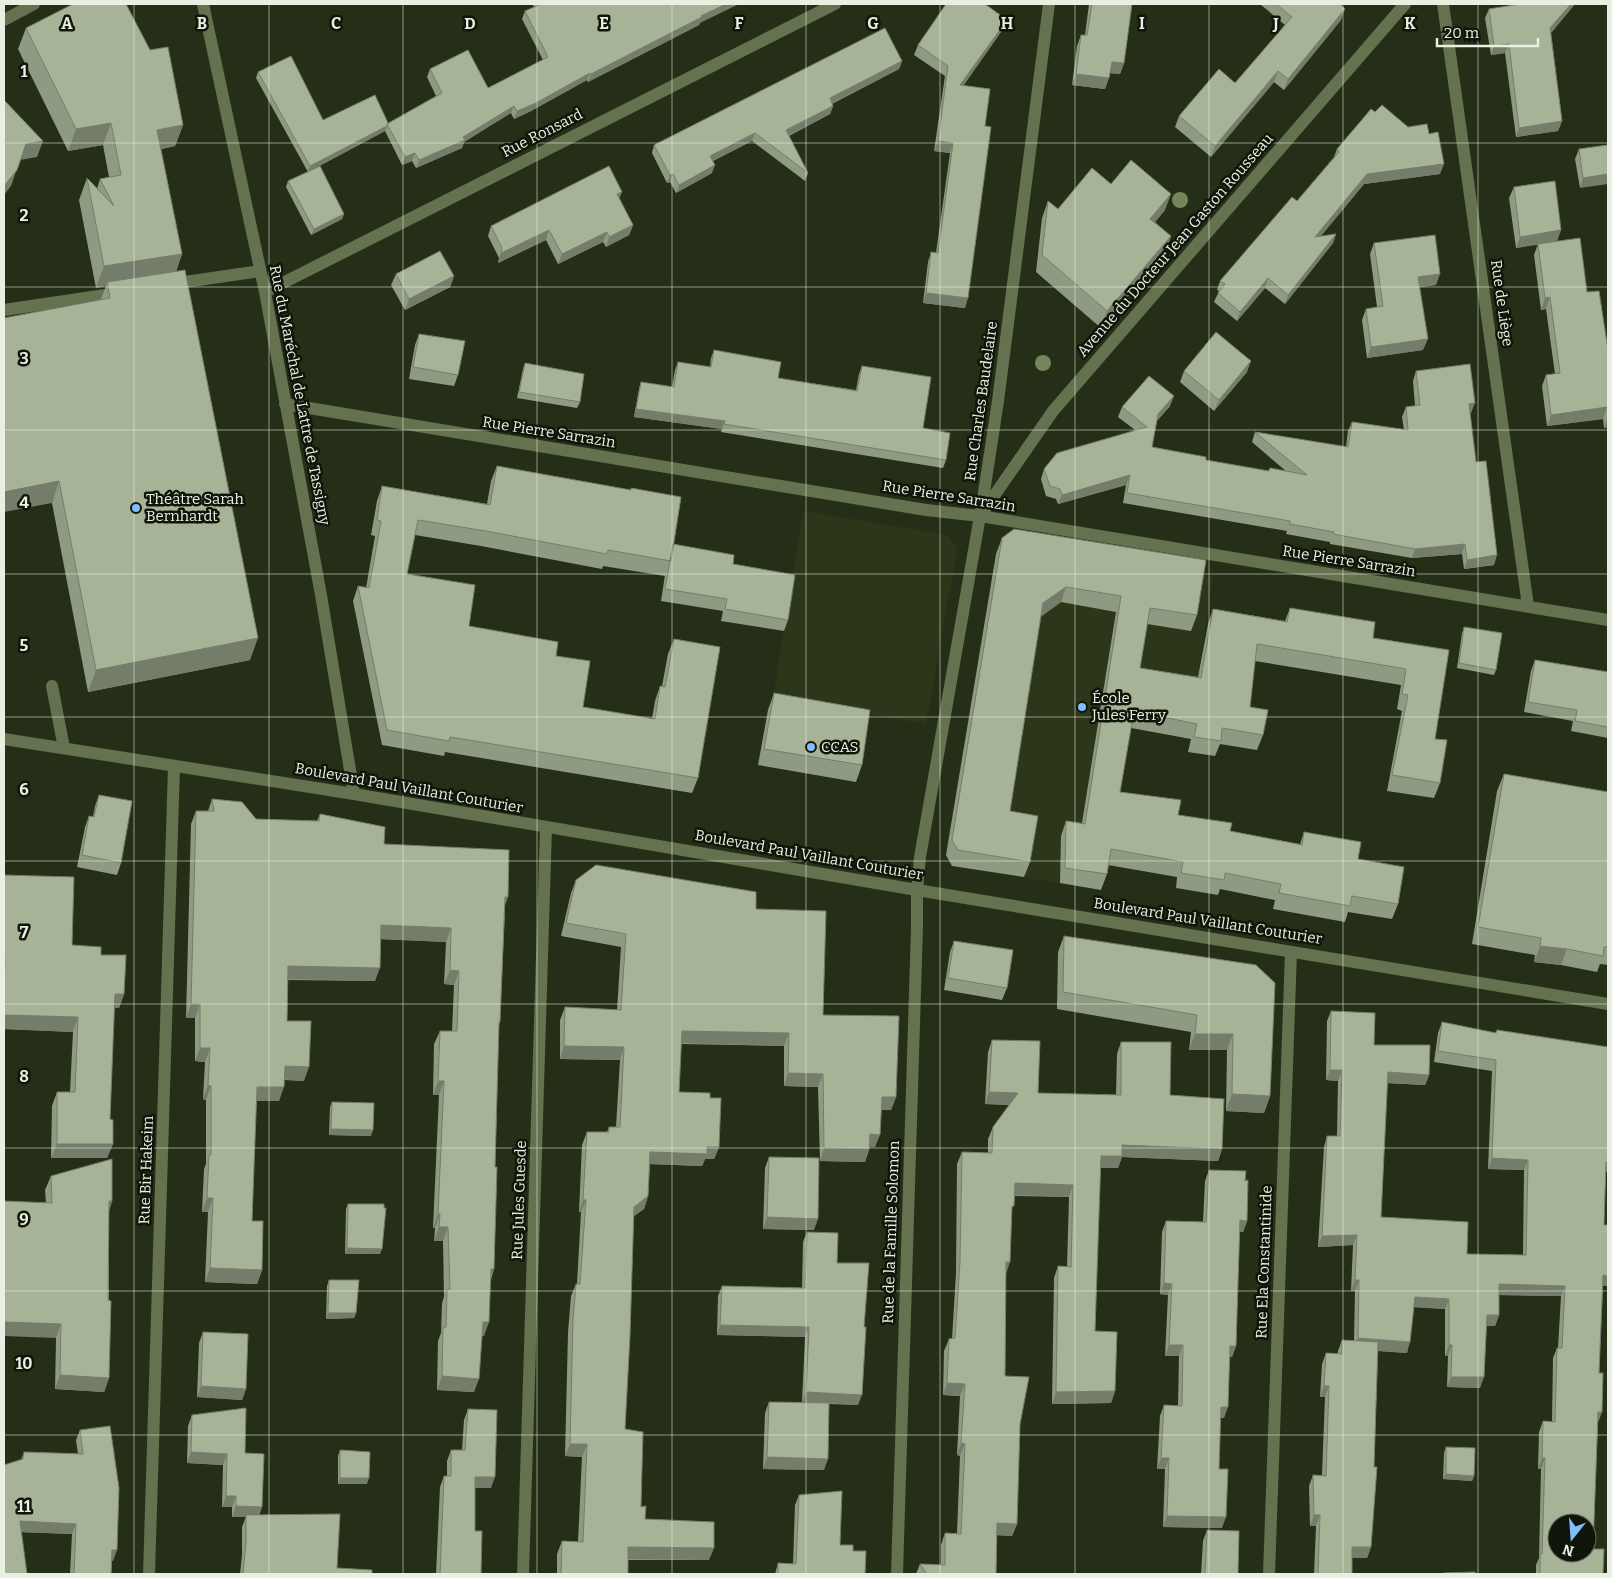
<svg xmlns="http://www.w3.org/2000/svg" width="1612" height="1578" font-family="Bitter,serif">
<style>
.built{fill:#2c371a}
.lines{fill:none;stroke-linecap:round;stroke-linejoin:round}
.service{stroke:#647250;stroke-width:12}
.pedestrian{stroke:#647250;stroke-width:12}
.minor{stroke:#647250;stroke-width:12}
.tertiary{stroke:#647250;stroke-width:12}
.tree{fill:#74875a}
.wall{fill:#8f9a82}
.shaded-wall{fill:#747d6a}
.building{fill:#a6b397;stroke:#747d6a;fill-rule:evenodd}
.grid{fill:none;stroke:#e9f0e1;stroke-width:1;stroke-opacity:0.55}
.poi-dot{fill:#80bdfa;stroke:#10150a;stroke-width:2}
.labels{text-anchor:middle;stroke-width:5;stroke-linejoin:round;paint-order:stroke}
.street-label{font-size:15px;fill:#e9f0e1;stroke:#10150a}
.poi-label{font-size:15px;fill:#e9f0e1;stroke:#10150a;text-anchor:start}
.grid-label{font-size:16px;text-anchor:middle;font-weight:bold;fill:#e9f0e1;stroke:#10150a;stroke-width:5;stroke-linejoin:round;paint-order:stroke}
</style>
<rect width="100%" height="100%" fill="#252e17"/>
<path class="built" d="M 803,511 L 948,535 L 957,549 L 926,724 L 773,698 Z
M 1009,545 L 1213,578 L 1188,739 L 1172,736 L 1174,727 L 1129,719 L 1101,890 L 952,866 Z"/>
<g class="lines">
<path class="service" d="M 52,686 L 64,748"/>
<path class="pedestrian" d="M 917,890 L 920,857 L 980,516"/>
<path class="minor" d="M 203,4 L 265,292 L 321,595 L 354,794
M 1443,4 L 1528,606
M 4,20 L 34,4
M 171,284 L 260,271
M 265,292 L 835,4
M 4,310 L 119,293
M 285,404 L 926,510 L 980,516 L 1608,620
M 981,512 L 998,401 L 1049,4
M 980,516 L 1053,411 L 1405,4
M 149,1574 L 174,766
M 523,1574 L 546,827
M 897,1574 L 917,927 L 917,890
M 1269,1574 L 1291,952"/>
<path class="tertiary" d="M 4,739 L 354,794 L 917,890 L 1608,1004"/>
</g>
<g class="tree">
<circle cx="1180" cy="200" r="8"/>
<circle cx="1043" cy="363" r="8"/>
</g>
<path class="wall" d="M 532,4 L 620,4 L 700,23 L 699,25 L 588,82 L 587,80 L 531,111 L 514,119 L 511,113 L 464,142 L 462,148 L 416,168 L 412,161 L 402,165 L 385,131 L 308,172 L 256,78 L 258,72 L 323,120 L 388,123 L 436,96 L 427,77 L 430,69 L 488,88 L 543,60 L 522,19 L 525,11 L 534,7 Z
M 1089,4 L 1132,4 L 1124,63 L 1120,74 L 1110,73 L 1105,89 L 1072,85 L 1077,46 L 1081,35 L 1085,35 Z
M 1260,4 L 1340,4 L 1341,20 L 1284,90 L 1274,82 L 1211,157 L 1175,127 L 1179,116 L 1235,83 L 1285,25 Z
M 1520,4 L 1575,4 L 1551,33 L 1562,121 L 1558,131 L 1516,137 L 1505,53 L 1491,55 L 1485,18 L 1489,9 Z
M 26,28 L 183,125 L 175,146 L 161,149 L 182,254 L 176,272 L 250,660 L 88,692 L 52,503 L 101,299 L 106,286 L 96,288 L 79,200 L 87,178 L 97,189 L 100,179 L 109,177 L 103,145 L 68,151 L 18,49 Z
M 1003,29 L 963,86 L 985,126 L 965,308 L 923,303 L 928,262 L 931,252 L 936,253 L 950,153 L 934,151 L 945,76 L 914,55 L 918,45 Z
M 902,61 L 899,69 L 832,104 L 833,106 L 830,114 L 789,136 L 808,173 L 805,181 L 752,141 L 713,161 L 712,173 L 676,193 L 670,182 L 667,183 L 652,153 L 654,145 Z
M 1375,112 L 1408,127 L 1429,134 L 1440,174 L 1364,184 L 1320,237 L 1336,234 L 1333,243 L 1285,304 L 1265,288 L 1237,321 L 1214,302 L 1219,291 L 1217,290 L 1220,281 L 1297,201 L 1334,157 L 1337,149 Z
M 1608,145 L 1580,188 L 1575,159 L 1579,149 Z
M 288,181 L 344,214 L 342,219 L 311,235 L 286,187 Z
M 1111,184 L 1165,210 L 1155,222 L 1171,236 L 1165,253 L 1101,328 L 1036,272 L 1042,218 L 1048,201 L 1058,209 Z
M 1514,187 L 1557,241 L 1587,292 L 1608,350 L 1608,427 L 1604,428 L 1603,419 L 1547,426 L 1542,386 L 1546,375 L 1555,374 L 1546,309 L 1541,310 L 1534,255 L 1538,244 L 1516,248 L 1509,198 Z
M 619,198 L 633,225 L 629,235 L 606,247 L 603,242 L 558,264 L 546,240 L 498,263 L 499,258 L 488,236 L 491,226 Z
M 1374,243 L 1436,285 L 1419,287 L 1423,350 L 1367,358 L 1362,320 L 1366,309 L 1377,307 L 1370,254 Z
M 396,274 L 454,276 L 450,287 L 405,310 L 391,285 Z
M 419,334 L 458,375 L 454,386 L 409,379 L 415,345 Z
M 714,350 L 778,378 L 856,390 L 859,374 L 862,366 L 923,428 L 946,460 L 943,468 L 721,432 L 722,429 L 634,417 L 639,389 L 641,382 L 672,387 L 675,370 L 678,362 L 710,367 L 711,358 Z
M 525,363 L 580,402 L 577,408 L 517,398 L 523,369 Z
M 1184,371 L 1247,372 L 1214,411 L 1180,382 Z
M 1416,371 L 1471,413 L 1470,413 L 1476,462 L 1494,565 L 1464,569 L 1462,554 L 1412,558 L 1330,544 L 1330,542 L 1286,534 L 1287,531 L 1123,503 L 1126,485 L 1058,504 L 1056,499 L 1046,496 L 1041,479 L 1044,469 L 1135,430 L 1118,417 L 1122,407 L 1170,406 L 1157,421 L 1152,447 L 1206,460 L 1268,471 L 1270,468 L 1287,472 L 1252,442 L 1255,432 L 1346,447 L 1348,431 L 1352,422 L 1404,430 L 1402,417 L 1406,407 L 1415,406 L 1413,381 Z
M 497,466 L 673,544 L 733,564 L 788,620 L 784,631 L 721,621 L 723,611 L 661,601 L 665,575 L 665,576 L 603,566 L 602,569 L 481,546 L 415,535 L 407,574 L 469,626 L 556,656 L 583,707 L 652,719 L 655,701 L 660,686 L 662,686 L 668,654 L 674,639 L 698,778 L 692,793 L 445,752 L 444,756 L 382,745 L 353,601 L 358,586 L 366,588 L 375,536 L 371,535 L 377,501 L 382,486 L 487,504 L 491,481 Z
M 1002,538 L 1197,615 L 1191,631 L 1147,624 L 1140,668 L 1198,677 L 1208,624 L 1213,609 L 1285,621 L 1290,608 L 1373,638 L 1449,650 L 1435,739 L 1440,783 L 1434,798 L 1387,791 L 1402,711 L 1397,709 L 1401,685 L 1255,661 L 1250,707 L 1263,735 L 1257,750 L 1220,744 L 1215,756 L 1188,752 L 1191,739 L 1131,728 L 1120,792 L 1178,815 L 1230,831 L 1300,844 L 1304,832 L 1358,859 L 1398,904 L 1392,919 L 1348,912 L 1345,922 L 1273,909 L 1275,900 L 1220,889 L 1218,895 L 1176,888 L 1177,877 L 1108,865 L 1107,874 L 1101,890 L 1060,883 L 1061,836 L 1066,821 L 1082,823 L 1116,612 L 1061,602 L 1041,616 L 1010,811 L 1030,862 L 1024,877 L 952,866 L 946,855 L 996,554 Z
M 1464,627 L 1496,670 L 1494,675 L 1457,668 L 1462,633 Z
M 1535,660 L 1608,672 L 1608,738 L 1571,731 L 1573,721 L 1524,712 L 1531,671 Z
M 774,693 L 862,765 L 856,782 L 758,765 L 768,710 Z
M 1504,774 L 1608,792 L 1608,965 L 1600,964 L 1597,972 L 1561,965 L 1534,962 L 1535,955 L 1472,944 L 1497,791 Z
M 99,795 L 121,863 L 117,875 L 77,867 L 85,827 L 89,816 L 93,817 L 95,806 Z
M 212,799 L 256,819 L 317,821 L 320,814 L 384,844 L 505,908 L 500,1022 L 499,1026 L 495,1167 L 494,1269 L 491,1280 L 484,1336 L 482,1336 L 474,1392 L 437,1390 L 438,1341 L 441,1333 L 442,1304 L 444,1296 L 443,1241 L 434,1241 L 435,1228 L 433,1228 L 439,1095 L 433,1095 L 434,1044 L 440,1031 L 452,1031 L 454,985 L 444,984 L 446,942 L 381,939 L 375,981 L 288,980 L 287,1021 L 304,1081 L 284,1080 L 279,1101 L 256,1101 L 252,1221 L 262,1270 L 257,1284 L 205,1282 L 208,1212 L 202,1212 L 204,1169 L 206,1164 L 206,1100 L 203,1099 L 205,1062 L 195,1061 L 195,1018 L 186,1018 L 191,824 L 196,811 L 208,811 Z
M 4,875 L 72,945 L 101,955 L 124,994 L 119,1008 L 114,1008 L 110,1119 L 113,1144 L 107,1158 L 51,1158 L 52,1106 L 57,1092 L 70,1092 L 73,1032 L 4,1029 Z
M 576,880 L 756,909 L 823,1015 L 896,1097 L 891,1110 L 881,1110 L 875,1147 L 870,1147 L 865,1162 L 820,1161 L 818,1087 L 784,1086 L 784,1046 L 681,1044 L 679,1092 L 710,1098 L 719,1147 L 714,1159 L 705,1159 L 702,1166 L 650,1164 L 648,1196 L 644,1209 L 634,1216 L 625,1429 L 641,1507 L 645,1519 L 709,1560 L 628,1560 L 628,1574 L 557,1574 L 557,1554 L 562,1541 L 578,1542 L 582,1457 L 565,1456 L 568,1332 L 571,1296 L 576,1284 L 577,1284 L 581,1212 L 579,1212 L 582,1145 L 587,1132 L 607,1132 L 609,1127 L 616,1127 L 620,1060 L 560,1059 L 560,1020 L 565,1007 L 617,1010 L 621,947 L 561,936 L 571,893 Z
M 1064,936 L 1275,983 L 1270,1096 L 1264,1113 L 1226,1111 L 1227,1050 L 1189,1050 L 1191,1032 L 1057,1009 L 1058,952 Z
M 954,941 L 1007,988 L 1002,1000 L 944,990 L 950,952 Z
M 1331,1011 L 1374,1045 L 1429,1075 L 1425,1085 L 1387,1083 L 1381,1217 L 1467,1254 L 1523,1255 L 1524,1170 L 1488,1169 L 1492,1071 L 1434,1062 L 1438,1033 L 1442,1022 L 1495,1033 L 1497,1030 L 1605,1172 L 1604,1225 L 1608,1286 L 1603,1286 L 1599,1373 L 1602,1412 L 1598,1422 L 1593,1549 L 1603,1574 L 1536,1574 L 1536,1565 L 1539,1558 L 1541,1469 L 1538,1469 L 1539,1432 L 1543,1421 L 1552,1422 L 1553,1358 L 1557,1348 L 1558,1348 L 1561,1296 L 1499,1295 L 1499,1315 L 1495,1326 L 1486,1326 L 1480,1388 L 1447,1387 L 1448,1356 L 1445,1356 L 1445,1309 L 1414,1307 L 1407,1353 L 1378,1351 L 1371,1547 L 1367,1558 L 1352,1558 L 1352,1574 L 1314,1574 L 1316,1526 L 1310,1526 L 1309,1486 L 1313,1475 L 1322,1475 L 1325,1397 L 1320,1397 L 1322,1364 L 1326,1353 L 1338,1353 L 1338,1351 L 1342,1340 L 1354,1341 L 1355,1291 L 1351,1291 L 1353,1245 L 1318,1247 L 1324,1147 L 1327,1136 L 1337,1136 L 1338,1081 L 1326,1080 L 1327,1021 Z
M 992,1040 L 1038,1093 L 1116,1095 L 1117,1054 L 1121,1042 L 1170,1095 L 1222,1149 L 1218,1161 L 1122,1157 L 1118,1168 L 1100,1168 L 1095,1331 L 1115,1391 L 1111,1403 L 1052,1404 L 1054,1278 L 1058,1266 L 1067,1267 L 1069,1197 L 1015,1196 L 1011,1214 L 1006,1273 L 1005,1376 L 1020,1424 L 1017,1524 L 1012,1536 L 997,1535 L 996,1574 L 916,1574 L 920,1564 L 941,1565 L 941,1545 L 945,1533 L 957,1533 L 960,1456 L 957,1455 L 960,1396 L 943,1395 L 944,1351 L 949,1339 L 952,1339 L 956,1273 L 957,1164 L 962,1152 L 988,1153 L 988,1139 L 993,1127 L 1010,1105 L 985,1104 L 988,1052 Z
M 332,1102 L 371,1136 L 329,1135 L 330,1107 Z
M 769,1157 L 814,1230 L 763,1229 L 765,1168 Z
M 1209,1170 L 1245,1181 L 1247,1221 L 1243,1232 L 1239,1231 L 1236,1346 L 1232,1357 L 1230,1357 L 1224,1418 L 1220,1418 L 1219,1469 L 1222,1528 L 1163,1527 L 1165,1469 L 1157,1469 L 1160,1416 L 1164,1405 L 1178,1406 L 1179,1356 L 1165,1356 L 1168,1295 L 1160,1294 L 1162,1232 L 1166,1221 L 1203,1222 L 1205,1181 Z
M 51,1176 L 112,1201 L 109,1211 L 109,1378 L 104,1392 L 55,1389 L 56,1338 L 45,1190 Z
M 348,1204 L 380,1254 L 345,1254 L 346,1209 Z
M 807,1232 L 837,1263 L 858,1405 L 829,1404 L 824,1470 L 763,1469 L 765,1413 L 769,1402 L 802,1402 L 805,1337 L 717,1335 L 718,1296 L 722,1286 L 802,1288 L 803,1242 Z
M 329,1280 L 356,1313 L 354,1318 L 326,1319 L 327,1286 Z
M 203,1332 L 246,1389 L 242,1400 L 197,1397 L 199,1343 Z
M 468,1409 L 491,1488 L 475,1488 L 475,1531 L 481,1574 L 436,1574 L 440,1487 L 444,1476 L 447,1476 L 447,1461 L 451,1450 L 462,1450 L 464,1420 Z
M 192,1415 L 245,1453 L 262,1507 L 259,1515 L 337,1568 L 372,1574 L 240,1574 L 242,1555 L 242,1527 L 246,1517 L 232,1517 L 232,1507 L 222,1507 L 223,1465 L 187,1463 L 188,1426 Z
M 80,1430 L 113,1561 L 112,1561 L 111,1574 L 70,1574 L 72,1534 L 21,1532 L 4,1574 L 21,1460 L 24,1452 L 78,1454 L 76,1440 Z
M 1446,1447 L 1474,1476 L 1472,1481 L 1443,1479 L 1444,1453 Z
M 340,1450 L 367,1484 L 338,1484 L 338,1456 Z
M 799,1495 L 840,1545 L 853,1551 L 865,1574 L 775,1574 L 778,1563 L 793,1564 L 795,1505 Z
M 1207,1530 L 1238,1574 L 1201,1574 L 1203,1541 Z"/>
<path class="shaded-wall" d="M 726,4 L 739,4 L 700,23 L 699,25 L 588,82 L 591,74 L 701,16 Z
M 1571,4 L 1575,4 L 1547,37 L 1550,28 Z
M 1345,9 L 1341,20 L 1284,90 L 1288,79 Z
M 1007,20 L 1003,29 L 957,95 L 960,85 Z
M 1509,44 L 1505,53 L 1491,55 L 1494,46 Z
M 902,61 L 899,69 L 827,106 L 830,98 Z
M 1112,62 L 1124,63 L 1120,74 L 1108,73 Z
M 1278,71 L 1274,82 L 1211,157 L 1215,146 Z
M 590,73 L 587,80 L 531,111 L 514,119 L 517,111 Z
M 1076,74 L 1109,78 L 1105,89 L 1072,85 Z
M 514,106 L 511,113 L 464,142 L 462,148 L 416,168 L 419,160 L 463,137 Z
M 833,106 L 830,114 L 783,138 L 786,130 Z
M 1562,121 L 1558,131 L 1516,137 L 1519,128 Z
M 111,123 L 103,145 L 68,151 L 76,129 Z
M 183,125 L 175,146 L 149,152 L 157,130 Z
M 387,126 L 385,131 L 308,172 L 310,166 Z
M 755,133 L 752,141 L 707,164 L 710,156 Z
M 43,141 L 37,157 L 20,160 L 11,186 L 4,195 L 4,186 L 26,144 Z
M 938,141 L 953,143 L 950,153 L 934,151 Z
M 415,153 L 412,161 L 402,165 L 405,157 Z
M 1444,164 L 1440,174 L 1364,184 L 1312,247 L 1315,237 L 1367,174 Z
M 715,165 L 712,173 L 676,193 L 679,185 Z
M 673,174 L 670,182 L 667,183 L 670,175 Z
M 1608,174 L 1608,184 L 1580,188 L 1583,178 Z
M 622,192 L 618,202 L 617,194 Z
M 1171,194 L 1165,210 L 1144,235 L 1150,219 Z
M 344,214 L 342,219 L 311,235 L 314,229 Z
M 633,225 L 629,235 L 606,247 L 609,237 Z
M 549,230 L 546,240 L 498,263 L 501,253 Z
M 1561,230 L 1557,242 L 1516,248 L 1520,237 Z
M 607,232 L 603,242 L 558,264 L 562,254 Z
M 1336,234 L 1333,243 L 1285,304 L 1288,295 Z
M 1171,236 L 1165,253 L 1101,328 L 1107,311 Z
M 182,254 L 174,276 L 107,282 L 106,286 L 96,288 L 104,266 Z
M 1440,274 L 1436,285 L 1414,288 L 1418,277 Z
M 454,276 L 450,287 L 405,310 L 409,299 Z
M 1268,278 L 1265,288 L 1237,321 L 1240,312 Z
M 926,293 L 968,298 L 965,308 L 923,303 Z
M 1550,297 L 1546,309 L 1541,310 L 1545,298 Z
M 1428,339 L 1423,350 L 1367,358 L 1371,347 Z
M 1251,361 L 1247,372 L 1214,411 L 1219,400 Z
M 1174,396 L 1170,406 L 1154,424 L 1158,414 Z
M 1475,403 L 1471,413 L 1466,414 L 1469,404 Z
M 1607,407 L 1603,419 L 1547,426 L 1551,415 Z
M 636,409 L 725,421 L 722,429 L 634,417 Z
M 1608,417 L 1608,427 L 1604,428 Z
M 1130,475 L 1126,485 L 1058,504 L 1062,495 Z
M 59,481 L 52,503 L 4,512 L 4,492 Z
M 1465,544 L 1462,554 L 1412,558 L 1415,549 Z
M 1497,555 L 1494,565 L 1464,569 L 1467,560 Z
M 1066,587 L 1061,602 L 1038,619 L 1043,603 Z
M 258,638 L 250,660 L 88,692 L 96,670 Z
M 505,897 L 508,897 L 503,911 Z
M 381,925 L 451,928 L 446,942 L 376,939 Z
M 1540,946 L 1567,949 L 1561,965 L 1534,962 Z
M 288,966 L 380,968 L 375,981 L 283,979 Z
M 450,970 L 459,971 L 454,985 L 444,984 Z
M 115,994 L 124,994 L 119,1008 L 110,1008 Z
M 191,1004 L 200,1004 L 195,1018 L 186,1018 Z
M 4,1015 L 78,1017 L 73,1032 L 4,1029 Z
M 682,1031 L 789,1033 L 784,1046 L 678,1043 Z
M 1195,1034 L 1233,1034 L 1227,1050 L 1189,1050 Z
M 564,1046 L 624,1047 L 620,1060 L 560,1059 Z
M 200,1048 L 210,1048 L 205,1062 L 195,1061 Z
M 285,1066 L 309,1067 L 304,1081 L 280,1079 Z
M 1330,1070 L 1342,1070 L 1338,1081 L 1326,1080 Z
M 1388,1072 L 1429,1075 L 1425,1085 L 1384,1083 Z
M 788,1073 L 823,1074 L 818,1087 L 784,1086 Z
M 438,1081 L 444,1081 L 439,1095 L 433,1095 Z
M 208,1085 L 211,1086 L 206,1100 L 203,1099 Z
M 257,1087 L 284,1087 L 279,1101 L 252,1101 Z
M 989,1092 L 1018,1093 L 1014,1105 L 985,1104 Z
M 1232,1094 L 1270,1096 L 1264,1113 L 1226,1111 Z
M 882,1097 L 896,1097 L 891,1110 L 877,1110 Z
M 331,1129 L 373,1130 L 371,1136 L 329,1135 Z
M 870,1134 L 880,1135 L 875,1147 L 866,1147 Z
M 57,1144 L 113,1144 L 107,1158 L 51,1158 Z
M 1122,1145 L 1222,1149 L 1218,1161 L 1122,1157 L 1118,1168 L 1096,1168 L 1101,1156 Z
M 707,1147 L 719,1147 L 714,1159 L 705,1159 L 702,1166 L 646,1164 L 650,1152 Z
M 824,1148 L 869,1149 L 865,1162 L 820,1161 Z
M 1492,1158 L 1528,1160 L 1524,1170 L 1488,1169 Z
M 1606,1162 L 1608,1162 L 1608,1172 L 1602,1172 Z
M 1015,1183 L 1073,1185 L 1069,1197 L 1011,1195 Z
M 648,1196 L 644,1209 L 629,1219 L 634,1207 Z
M 207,1198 L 213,1198 L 208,1212 L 202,1212 Z
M 583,1200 L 586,1200 L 581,1212 L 579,1212 Z
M 109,1201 L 112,1201 L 107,1215 Z
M 438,1214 L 440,1214 L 435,1228 L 433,1228 Z
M 767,1217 L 818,1219 L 814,1230 L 763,1229 Z
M 1240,1220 L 1247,1221 L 1243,1232 L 1236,1231 Z
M 439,1227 L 448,1227 L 443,1241 L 434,1241 Z
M 1357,1235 L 1353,1245 L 1318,1247 L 1322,1236 Z
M 347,1248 L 382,1249 L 380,1254 L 345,1254 Z
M 1006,1262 L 1010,1262 L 1006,1274 Z
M 210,1268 L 262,1270 L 257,1284 L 205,1282 Z
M 491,1269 L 494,1269 L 489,1283 Z
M 1603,1275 L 1608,1276 L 1608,1286 L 1599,1286 Z
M 1355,1280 L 1359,1280 L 1355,1291 L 1351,1291 Z
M 1164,1283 L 1172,1284 L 1168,1295 L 1160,1294 Z
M 1499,1284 L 1565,1286 L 1561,1296 L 1496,1295 Z
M 1415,1297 L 1449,1299 L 1445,1309 L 1411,1307 Z
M 328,1313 L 356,1313 L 354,1318 L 326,1319 Z
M 1487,1315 L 1499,1315 L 1495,1326 L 1483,1326 Z
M 4,1322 L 61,1324 L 56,1338 L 4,1336 Z
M 483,1322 L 489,1322 L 484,1336 L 478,1335 Z
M 720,1325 L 809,1327 L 805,1337 L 717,1335 Z
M 1358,1338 L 1410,1342 L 1407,1353 L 1354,1349 Z
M 1169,1345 L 1183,1345 L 1179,1356 L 1165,1356 Z
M 1449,1345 L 1452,1345 L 1448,1356 L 1445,1356 Z
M 1230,1346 L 1236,1346 L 1232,1357 L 1226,1357 Z
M 60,1375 L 109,1378 L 104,1392 L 55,1389 Z
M 442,1376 L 479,1379 L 474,1392 L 437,1390 Z
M 1451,1377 L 1484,1377 L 1480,1388 L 1447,1387 Z
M 947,1383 L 965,1384 L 960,1396 L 943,1395 Z
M 201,1386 L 246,1389 L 242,1400 L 197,1397 Z
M 1324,1386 L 1329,1386 L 1325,1397 L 1320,1397 Z
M 1115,1391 L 1111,1403 L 1052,1404 L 1056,1392 Z
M 806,1392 L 862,1395 L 858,1405 L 802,1402 Z
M 1221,1407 L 1228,1407 L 1224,1418 L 1217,1418 Z
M 1598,1412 L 1602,1412 L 1598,1422 Z
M 961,1443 L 965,1444 L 960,1456 L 957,1455 Z
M 570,1444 L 587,1444 L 582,1457 L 565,1456 Z
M 191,1452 L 227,1454 L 223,1465 L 187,1463 Z
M 767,1457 L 828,1459 L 824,1470 L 763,1469 Z
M 1161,1458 L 1169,1458 L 1165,1469 L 1157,1469 Z
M 1542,1458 L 1545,1458 L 1541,1469 L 1538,1469 Z
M 1446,1474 L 1474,1476 L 1472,1481 L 1443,1479 Z
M 475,1477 L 495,1477 L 491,1488 L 471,1488 Z
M 340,1478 L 369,1478 L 367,1484 L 338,1484 Z
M 226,1496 L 236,1496 L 232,1507 L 222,1507 Z
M 236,1506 L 262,1507 L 258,1518 L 246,1515 L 246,1517 L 232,1517 Z
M 1314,1515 L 1320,1515 L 1316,1526 L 1310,1526 Z
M 1167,1516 L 1226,1517 L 1222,1528 L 1163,1527 Z
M 20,1521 L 76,1524 L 72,1534 L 16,1532 Z
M 997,1523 L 1017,1524 L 1012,1536 L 993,1535 Z
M 628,1547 L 714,1548 L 709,1560 L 623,1559 Z
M 1352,1547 L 1371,1547 L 1367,1558 L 1348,1558 Z
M 112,1550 L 117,1550 L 113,1561 L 109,1561 Z"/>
<path class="building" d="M 73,4 L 126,4 L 150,50 L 168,47 L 183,125 L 157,130 L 182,254 L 104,266 L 87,178 L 114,206 L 100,179 L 121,175 L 111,123 L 76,129 L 26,28 Z
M 539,4 L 726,4 L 701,16 L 702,17 L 591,74 L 590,73 L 534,104 L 517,111 L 514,106 L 463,137 L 465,140 L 419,160 L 415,153 L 405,157 L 387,124 L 442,93 L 430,69 L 468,50 L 488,88 L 548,57 L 525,11 L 539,5 Z
M 946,4 L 985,4 L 1007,20 L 960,85 L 990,89 L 985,126 L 991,127 L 968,298 L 926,293 L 931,252 L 938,253 L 953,143 L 938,141 L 948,66 L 918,45 Z
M 1092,4 L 1132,4 L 1124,63 L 1112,62 L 1109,78 L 1076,74 L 1081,35 L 1087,35 Z
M 1276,4 L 1340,4 L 1345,9 L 1288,79 L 1278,71 L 1215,146 L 1179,116 L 1219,69 L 1235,83 L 1292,17 Z
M 1520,4 L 1571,4 L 1550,28 L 1562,121 L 1519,128 L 1509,44 L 1494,46 L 1489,9 Z
M 885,28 L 902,61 L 830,98 L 833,106 L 786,130 L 808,173 L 755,133 L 710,156 L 715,165 L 679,185 L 673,174 L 670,175 L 654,145 Z
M 291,56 L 323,120 L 375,95 L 388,123 L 387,126 L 310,166 L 258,72 Z
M 4,100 L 43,141 L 26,144 L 17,170 L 4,186 Z
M 1382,105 L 1408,127 L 1427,124 L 1429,134 L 1438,132 L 1444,164 L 1367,174 L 1315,237 L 1336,234 L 1288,295 L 1268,278 L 1240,312 L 1218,293 L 1225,284 L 1220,281 L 1292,197 L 1297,201 L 1339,152 L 1337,149 L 1371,109 L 1375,112 Z
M 1608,145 L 1608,174 L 1583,178 L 1579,149 Z
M 1131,160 L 1171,194 L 1150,219 L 1171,236 L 1107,311 L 1042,255 L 1048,201 L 1058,209 L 1092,168 L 1111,184 Z
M 320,166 L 344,214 L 314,229 L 288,181 Z
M 609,166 L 622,192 L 617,194 L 633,225 L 609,237 L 607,232 L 562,254 L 549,230 L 501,253 L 502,248 L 491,226 Z
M 1555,181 L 1561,230 L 1520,237 L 1514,187 Z
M 1435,235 L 1440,274 L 1418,277 L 1428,339 L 1371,347 L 1366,309 L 1383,306 L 1374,243 Z
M 1580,238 L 1587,292 L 1599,291 L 1608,350 L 1608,417 L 1607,407 L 1551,415 L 1546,375 L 1560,373 L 1550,297 L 1545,298 L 1538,244 Z
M 440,251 L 454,276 L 409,299 L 396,274 Z
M 185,270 L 258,638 L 96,670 L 59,481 L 4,492 L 4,318 L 110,298 L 107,282 Z
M 1216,332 L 1251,361 L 1219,400 L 1184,371 Z
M 419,334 L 465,341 L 458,375 L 413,367 Z
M 714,350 L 781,362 L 778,378 L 857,391 L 862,366 L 931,377 L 923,428 L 950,433 L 946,460 L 724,424 L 725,421 L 636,409 L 641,382 L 674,387 L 678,362 L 711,367 Z
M 525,363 L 584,374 L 580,402 L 519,392 Z
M 1470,364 L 1475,403 L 1469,404 L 1476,462 L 1486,461 L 1497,555 L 1467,560 L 1465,544 L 1415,549 L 1333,534 L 1334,532 L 1290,524 L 1290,521 L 1127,493 L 1130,475 L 1062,495 L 1060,489 L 1050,486 L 1044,469 L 1057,453 L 1147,427 L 1122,407 L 1149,376 L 1174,396 L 1158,414 L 1152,447 L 1206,457 L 1206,460 L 1269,471 L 1270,468 L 1307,475 L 1255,432 L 1348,447 L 1352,422 L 1408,430 L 1406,407 L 1420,405 L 1416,371 Z
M 497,466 L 631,490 L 631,488 L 681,497 L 671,561 L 608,550 L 607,554 L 486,531 L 418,520 L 407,574 L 475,585 L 469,626 L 558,642 L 556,656 L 590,661 L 583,707 L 655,719 L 660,686 L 665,687 L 674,639 L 720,647 L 698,778 L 450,737 L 449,741 L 387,730 L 358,586 L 369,588 L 381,521 L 377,520 L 382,486 L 490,505 Z
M 1014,529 L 1206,560 L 1197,615 L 1150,608 L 1140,668 L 1201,678 L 1213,609 L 1287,622 L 1290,608 L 1375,622 L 1373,638 L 1449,650 L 1435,739 L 1447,740 L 1440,783 L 1392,775 L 1408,695 L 1402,694 L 1406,669 L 1257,644 L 1250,707 L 1268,710 L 1263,735 L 1222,728 L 1221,741 L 1194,737 L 1197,724 L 1134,711 L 1120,792 L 1181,800 L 1178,815 L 1232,823 L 1230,831 L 1302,845 L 1304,832 L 1361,842 L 1358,859 L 1404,867 L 1398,904 L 1352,896 L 1350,906 L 1279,893 L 1281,884 L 1225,873 L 1224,880 L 1181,873 L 1183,862 L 1111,849 L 1107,874 L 1065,868 L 1066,821 L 1085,824 L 1121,596 L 1066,587 L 1043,603 L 1010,811 L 1038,816 L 1030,862 L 958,850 L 952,840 L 1002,538 Z
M 673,544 L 734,555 L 733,564 L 795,575 L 788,620 L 725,609 L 727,599 L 665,589 Z
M 1464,627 L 1502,633 L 1496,670 L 1459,663 Z
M 1535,660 L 1608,672 L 1608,727 L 1575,721 L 1577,710 L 1528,702 Z
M 774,693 L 870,710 L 862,765 L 764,749 Z
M 1504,774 L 1608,792 L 1608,947 L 1604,947 L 1603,956 L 1567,949 L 1540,946 L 1541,938 L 1478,927 Z
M 99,795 L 132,801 L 121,863 L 82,855 L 89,816 L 94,817 Z
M 212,799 L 242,802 L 256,819 L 319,821 L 320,814 L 385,827 L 384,844 L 509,850 L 508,897 L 505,897 L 500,1022 L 499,1022 L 495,1167 L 497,1167 L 494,1269 L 491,1269 L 489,1322 L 483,1322 L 479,1379 L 442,1376 L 443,1327 L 446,1327 L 447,1290 L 450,1289 L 448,1227 L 439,1227 L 440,1214 L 438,1214 L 444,1081 L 438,1081 L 440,1031 L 457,1031 L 459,971 L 450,970 L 451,928 L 381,925 L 380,968 L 288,966 L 287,1021 L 311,1021 L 309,1067 L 285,1066 L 284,1087 L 257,1087 L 252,1221 L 263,1221 L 262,1270 L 210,1268 L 213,1198 L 207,1198 L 209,1155 L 211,1155 L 211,1086 L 208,1085 L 210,1048 L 200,1048 L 200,1004 L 191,1004 L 196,811 L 214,811 Z
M 596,865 L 756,892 L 756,909 L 826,911 L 823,1015 L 899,1016 L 896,1097 L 882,1097 L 880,1135 L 870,1134 L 869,1149 L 824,1148 L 823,1074 L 788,1073 L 789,1033 L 682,1031 L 679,1092 L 710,1093 L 710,1098 L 721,1098 L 719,1147 L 707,1147 L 707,1154 L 650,1152 L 648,1196 L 634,1207 L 630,1336 L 625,1429 L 643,1432 L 641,1507 L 646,1506 L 645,1519 L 714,1522 L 714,1548 L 628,1547 L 628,1574 L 561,1574 L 562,1541 L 583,1542 L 587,1444 L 570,1444 L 573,1319 L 576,1284 L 580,1284 L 586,1200 L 583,1200 L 587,1132 L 609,1132 L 609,1127 L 620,1127 L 624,1047 L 564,1046 L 565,1007 L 621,1010 L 626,934 L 566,923 L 576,880 Z
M 4,875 L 74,877 L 72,945 L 101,947 L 101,955 L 126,955 L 124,994 L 115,994 L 110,1119 L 113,1120 L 113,1144 L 57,1144 L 57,1092 L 75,1092 L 78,1017 L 4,1015 L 4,981 L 5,959 L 4,959 Z
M 1064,936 L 1256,965 L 1275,983 L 1270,1096 L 1232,1094 L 1233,1034 L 1195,1034 L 1197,1015 L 1063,992 Z
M 954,941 L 1013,950 L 1007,988 L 948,978 Z
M 1331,1011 L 1375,1013 L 1374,1045 L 1430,1045 L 1429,1075 L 1388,1072 L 1381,1217 L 1468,1222 L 1467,1254 L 1526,1255 L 1528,1160 L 1492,1158 L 1496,1060 L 1438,1051 L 1442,1022 L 1496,1033 L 1497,1030 L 1608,1047 L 1608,1162 L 1606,1162 L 1604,1225 L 1608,1225 L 1608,1276 L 1603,1275 L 1599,1373 L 1603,1373 L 1602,1412 L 1598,1412 L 1593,1549 L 1604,1549 L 1603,1574 L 1540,1574 L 1540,1554 L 1542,1554 L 1545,1458 L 1542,1458 L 1543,1421 L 1555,1422 L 1557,1348 L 1562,1348 L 1565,1286 L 1499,1284 L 1499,1315 L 1487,1315 L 1484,1377 L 1451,1377 L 1452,1345 L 1449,1345 L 1449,1299 L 1415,1297 L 1410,1342 L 1358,1338 L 1359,1280 L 1355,1280 L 1357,1235 L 1322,1236 L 1327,1136 L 1340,1136 L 1342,1070 L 1330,1070 ZM 1557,1523 L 1587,1523 L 1587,1553 L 1557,1553 Z
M 992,1040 L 1040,1041 L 1038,1093 L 1121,1095 L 1121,1042 L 1171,1042 L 1170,1095 L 1224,1099 L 1222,1149 L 1122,1145 L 1122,1156 L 1101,1156 L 1095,1331 L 1117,1332 L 1115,1391 L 1056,1392 L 1058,1266 L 1071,1267 L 1073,1185 L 1015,1183 L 1014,1206 L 1012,1206 L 1010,1262 L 1006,1262 L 1005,1376 L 1029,1377 L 1020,1424 L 1017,1524 L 997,1523 L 996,1574 L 927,1574 L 920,1564 L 945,1565 L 945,1533 L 961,1534 L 965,1444 L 961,1443 L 965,1384 L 947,1383 L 949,1339 L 955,1338 L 960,1261 L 962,1152 L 992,1153 L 993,1127 L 1018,1093 L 989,1092 Z
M 332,1102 L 374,1103 L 373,1130 L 331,1129 Z
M 769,1157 L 819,1158 L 818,1219 L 767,1217 Z
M 112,1159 L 112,1201 L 109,1201 L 108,1300 L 111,1301 L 109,1378 L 60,1375 L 61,1324 L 4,1322 L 4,1201 L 52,1203 L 51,1176 Z
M 1209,1170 L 1246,1171 L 1245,1181 L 1248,1180 L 1247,1221 L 1240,1220 L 1236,1346 L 1230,1346 L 1228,1407 L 1221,1407 L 1219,1469 L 1228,1469 L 1226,1517 L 1167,1516 L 1169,1458 L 1161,1458 L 1164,1405 L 1182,1406 L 1183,1345 L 1169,1345 L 1172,1284 L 1164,1283 L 1166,1221 L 1206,1222 Z
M 348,1204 L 384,1204 L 384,1208 L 386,1208 L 382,1249 L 347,1248 Z
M 807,1232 L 838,1233 L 837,1263 L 869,1263 L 864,1327 L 866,1327 L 862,1395 L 806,1392 L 809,1327 L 720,1325 L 722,1286 L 805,1288 Z
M 329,1280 L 359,1280 L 356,1313 L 328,1313 Z
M 203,1332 L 248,1334 L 246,1389 L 201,1386 Z
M 1342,1340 L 1378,1342 L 1374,1467 L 1377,1467 L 1371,1547 L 1352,1547 L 1352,1574 L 1318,1574 L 1320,1515 L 1314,1515 L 1313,1475 L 1326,1476 L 1329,1386 L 1324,1386 L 1326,1353 L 1342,1354 Z
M 769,1402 L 829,1403 L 828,1459 L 767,1457 Z
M 246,1408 L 245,1453 L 264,1454 L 262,1507 L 236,1506 L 236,1496 L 226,1496 L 227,1454 L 191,1452 L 192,1415 Z
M 468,1409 L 497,1410 L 495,1477 L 475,1477 L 475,1531 L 482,1531 L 481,1574 L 440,1574 L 444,1476 L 451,1476 L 451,1450 L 465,1450 Z
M 110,1426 L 119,1488 L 117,1550 L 112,1550 L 111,1574 L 74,1574 L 76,1524 L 20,1521 L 27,1574 L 4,1574 L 4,1465 L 23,1459 L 24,1452 L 83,1454 L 80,1430 Z
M 1446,1447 L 1475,1448 L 1474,1476 L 1446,1474 Z
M 340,1450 L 370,1452 L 369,1478 L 340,1478 Z
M 842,1491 L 840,1545 L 853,1545 L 853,1551 L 866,1551 L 865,1574 L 778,1574 L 778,1563 L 796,1564 L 799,1495 Z
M 340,1514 L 337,1568 L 372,1570 L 372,1574 L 243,1574 L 246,1543 L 246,1515 Z
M 1207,1530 L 1239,1531 L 1238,1574 L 1205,1574 Z
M 1475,1572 L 1475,1574 L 1444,1574 L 1444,1573 Z"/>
<path class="grid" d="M 134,4 L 134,1574M 269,4 L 269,1574M 403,4 L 403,1574M 537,4 L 537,1574M 672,4 L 672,1574M 806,4 L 806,1574M 940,4 L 940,1574M 1075,4 L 1075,1574M 1209,4 L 1209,1574M 1343,4 L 1343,1574M 1478,4 L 1478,1574M 4,143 L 1608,143M 4,287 L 1608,287M 4,430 L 1608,430M 4,574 L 1608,574M 4,717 L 1608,717M 4,861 L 1608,861M 4,1004 L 1608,1004M 4,1148 L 1608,1148M 4,1291 L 1608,1291M 4,1435 L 1608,1435"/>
<g class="poi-dot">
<circle cx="136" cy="508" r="5"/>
<circle cx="1082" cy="707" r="5"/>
<circle cx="811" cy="747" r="5"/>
</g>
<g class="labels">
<g class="street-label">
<text transform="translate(542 133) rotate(-27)" y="5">Rue Ronsard</text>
<text transform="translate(1175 245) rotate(-49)" y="5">Avenue du Docteur Jean Gaston Rousseau</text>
<text transform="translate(1502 303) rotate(82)" y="5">Rue de Liège</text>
<text transform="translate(300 395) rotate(79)" y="5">Rue du Maréchal de Lattre de Tassigny</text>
<text transform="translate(981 401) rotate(-82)" y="5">Rue Charles Baudelaire</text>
<text transform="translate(549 432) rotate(9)" y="5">Rue Pierre Sarrazin</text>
<text transform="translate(949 496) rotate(9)" y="5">Rue Pierre Sarrazin</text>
<text transform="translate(1349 561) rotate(9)" y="5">Rue Pierre Sarrazin</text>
<text transform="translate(409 788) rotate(10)" y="5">Boulevard Paul Vaillant Couturier</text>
<text transform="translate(809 855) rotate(10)" y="5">Boulevard Paul Vaillant Couturier</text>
<text transform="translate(1208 921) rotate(9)" y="5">Boulevard Paul Vaillant Couturier</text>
<text transform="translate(146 1170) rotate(-88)" y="5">Rue Bir Hakeim</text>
<text transform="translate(519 1200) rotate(-88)" y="5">Rue Jules Guesde</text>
<text transform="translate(891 1232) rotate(-88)" y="5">Rue de la Famille Solomon</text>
<text transform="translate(1264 1262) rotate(-88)" y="5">Rue Ela Constantinide</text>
</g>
<g class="poi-label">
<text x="146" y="504">Théâtre Sarah<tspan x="146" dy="17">Bernhardt</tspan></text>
<text x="1092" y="703">École<tspan x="1092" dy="17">Jules Ferry</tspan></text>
<text x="821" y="752">CCAS</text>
</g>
</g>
<g class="grid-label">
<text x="67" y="29">A</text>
<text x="202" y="29">B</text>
<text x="336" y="29">C</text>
<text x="470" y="29">D</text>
<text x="604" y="29">E</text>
<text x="739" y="29">F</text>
<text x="873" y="29">G</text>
<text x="1007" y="29">H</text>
<text x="1142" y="29">I</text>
<text x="1276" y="29">J</text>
<text x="1410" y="29">K</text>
<text x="24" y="77">1</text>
<text x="24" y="221">2</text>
<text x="24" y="364">3</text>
<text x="24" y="508">4</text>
<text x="24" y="651">5</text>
<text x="24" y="795">6</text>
<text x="24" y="938">7</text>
<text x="24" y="1082">8</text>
<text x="24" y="1225">9</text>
<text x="24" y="1369">10</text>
<text x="24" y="1512">11</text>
</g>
<rect width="1612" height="1578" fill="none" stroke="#e9f0e1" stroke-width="10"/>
<g transform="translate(1572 1538) rotate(197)"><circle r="24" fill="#10150a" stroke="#676d60"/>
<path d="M0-4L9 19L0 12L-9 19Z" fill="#80bdfa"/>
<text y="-8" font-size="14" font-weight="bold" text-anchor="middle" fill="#e9f0e1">N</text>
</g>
<path d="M1437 38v8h101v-8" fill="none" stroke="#e9f0e1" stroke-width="2.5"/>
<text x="1444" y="38" font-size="15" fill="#e9f0e1" stroke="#10150a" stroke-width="4" paint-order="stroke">20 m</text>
</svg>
